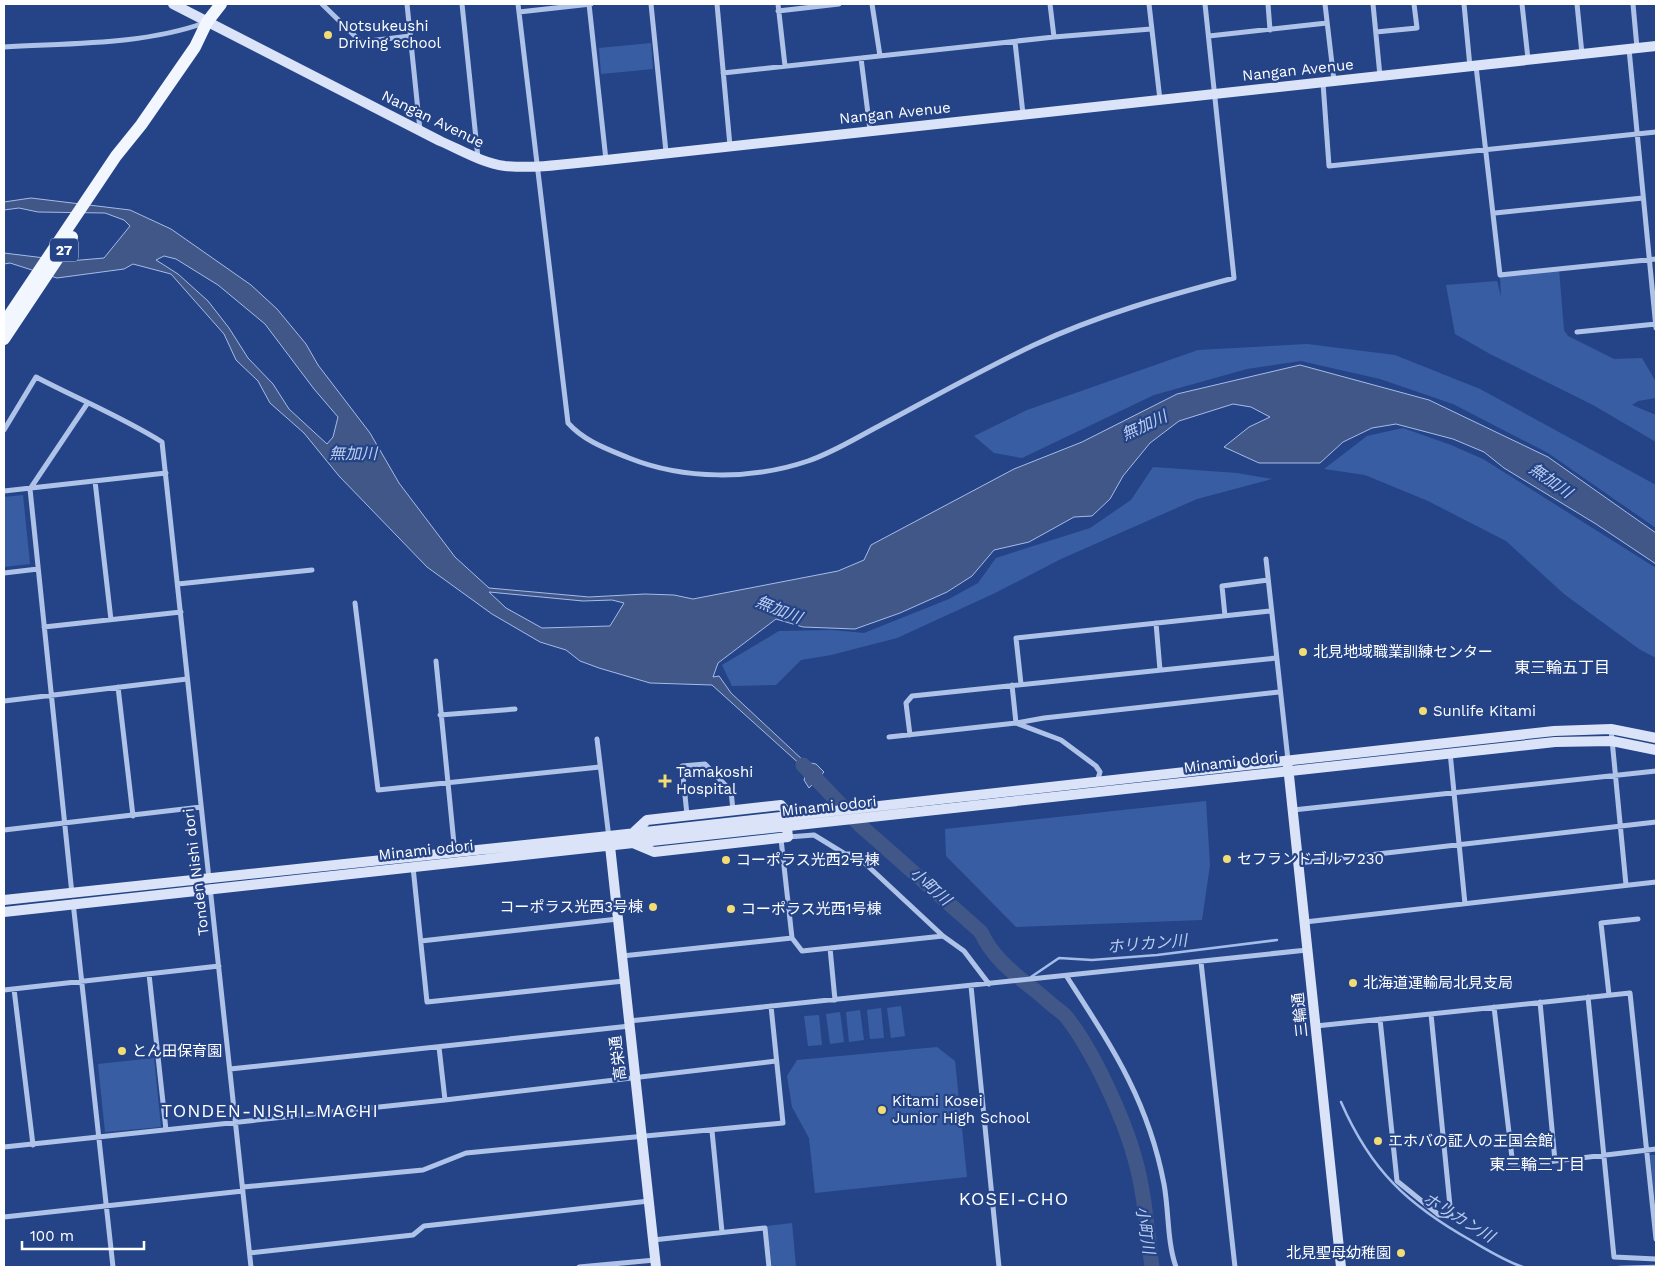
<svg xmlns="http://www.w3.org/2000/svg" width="1660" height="1271" font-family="'Work Sans','Noto Sans JP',sans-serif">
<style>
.green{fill:#395da3}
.water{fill:#415788;stroke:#a4bcea;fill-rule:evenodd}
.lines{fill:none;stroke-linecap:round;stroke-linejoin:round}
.stream{stroke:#a4bcea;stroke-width:2.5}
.river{stroke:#415788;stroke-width:15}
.street{stroke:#afc3e9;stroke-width:5}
.secondary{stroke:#dae3f7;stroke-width:10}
.primary{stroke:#f2f6fe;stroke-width:12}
.poi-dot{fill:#f3dc73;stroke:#254487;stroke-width:2}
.labels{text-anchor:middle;stroke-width:4.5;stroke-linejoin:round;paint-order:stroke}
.shield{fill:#254487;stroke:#bec7db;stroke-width:1}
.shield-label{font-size:14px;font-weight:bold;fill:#fff}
.poi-label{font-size:15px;fill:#fff;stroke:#254487;text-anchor:start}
.street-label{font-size:15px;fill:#fff;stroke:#254487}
.water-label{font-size:16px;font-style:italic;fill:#bbcdf0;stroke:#254487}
.neighbourhood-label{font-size:16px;fill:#fff;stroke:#254487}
.quarter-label{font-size:18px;letter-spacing:1px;fill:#fff;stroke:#254487}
</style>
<rect width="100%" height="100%" fill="#254487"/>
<path class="green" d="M 651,43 L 653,69 L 601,74 L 599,48 Z
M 1559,269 L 1564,330 L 1568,336 L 1614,359 L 1642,358 L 1656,382 L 1656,398 L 1638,401 L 1632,405 L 1656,415 L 1656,442 L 1593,405 L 1490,354 L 1455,334 L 1446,285 L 1497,281 L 1501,297 L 1500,275 Z
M 1307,344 L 1395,355 L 1480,389 L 1656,485 L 1656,528 L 1548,453 L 1453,404 L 1380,379 L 1301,361 L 1247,369 L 1154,395 L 1022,458 L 994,453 L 974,436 L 1027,410 L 1198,350 Z
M 1403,428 L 1451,445 L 1483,459 L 1656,568 L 1656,658 L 1639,649 L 1564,594 L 1506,541 L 1428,501 L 1365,475 L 1324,469 L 1367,436 Z
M 1153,467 L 1237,473 L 1272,479 L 1197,499 L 1061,559 L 993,594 L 897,638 L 831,655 L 801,660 L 776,685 L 732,686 L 722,665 L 779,631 L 832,630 L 864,633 L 949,599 L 978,583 L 996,558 L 1090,528 L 1131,500 Z
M 23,495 L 30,564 L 4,567 L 4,497 Z
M 1206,801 L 1210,865 L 1202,920 L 1016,927 L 946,856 L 945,829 Z
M 901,1006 L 905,1036 L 891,1038 L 887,1008 Z
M 881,1008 L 884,1038 L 870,1039 L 867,1010 Z
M 860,1010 L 864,1040 L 849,1042 L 846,1012 Z
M 840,1012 L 844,1042 L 830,1044 L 826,1014 Z
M 819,1015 L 822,1045 L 808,1046 L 804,1016 Z
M 937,1047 L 955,1061 L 967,1177 L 815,1193 L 809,1138 L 792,1107 L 787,1076 L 797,1060 Z
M 154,1058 L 161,1127 L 105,1132 L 98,1064 Z
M 1650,1155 L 1656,1155 L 1656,1204 L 1655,1204 Z
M 792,1223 L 796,1267 L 772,1267 L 767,1226 Z"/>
<path class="water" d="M 31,198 L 130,210 L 171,229 L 251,285 L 277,309 L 306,344 L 318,365 L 370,433 L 399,483 L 455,557 L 489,588 L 589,597 L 645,594 L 674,595 L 693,599 L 838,571 L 864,560 L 871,545 L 1014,469 L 1082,442 L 1177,394 L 1300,365 L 1429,400 L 1548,457 L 1656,533 L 1656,564 L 1596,524 L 1504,468 L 1484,452 L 1453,439 L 1396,424 L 1372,428 L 1343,442 L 1320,463 L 1259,463 L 1224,447 L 1249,427 L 1270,417 L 1251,407 L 1233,404 L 1179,421 L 1150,443 L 1123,476 L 1110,499 L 1092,516 L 1074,517 L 1029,542 L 994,550 L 972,576 L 947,592 L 900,613 L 855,629 L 803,627 L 776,619 L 718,663 L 713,677 L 719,676 L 731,693 L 805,762 L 816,764 L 824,772 L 809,788 L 804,780 L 806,774 L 803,767 L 712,685 L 650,683 L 599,668 L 580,661 L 566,650 L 540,642 L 492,614 L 427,567 L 339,476 L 304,433 L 270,403 L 258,381 L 236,360 L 224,334 L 171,274 L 133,264 L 124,269 L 57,278 L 10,263 L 4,264 L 4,253 L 69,261 L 104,258 L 130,226 L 124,220 L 105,213 L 38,212 L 19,208 L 4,210 L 4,202 ZM 164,256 L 176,259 L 218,285 L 265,324 L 314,389 L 338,417 L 333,437 L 327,444 L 289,409 L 273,384 L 248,358 L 229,328 L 208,301 L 178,274 L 156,260 ZM 489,592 L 583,601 L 612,600 L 624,603 L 610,626 L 542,628 L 506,608 Z"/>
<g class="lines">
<path class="stream" d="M 1028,979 L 1059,958 L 1092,960 L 1157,955 L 1277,940
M 1341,1102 C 1371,1171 1408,1205 1472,1241 C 1489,1251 1505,1261 1523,1267
M 1619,1267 L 1656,1266"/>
<path class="river" d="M 803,765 L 861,826 L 981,932 C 995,964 1026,981 1051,1004 C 1057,1009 1064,1013 1068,1019 C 1094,1053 1124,1118 1135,1159 C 1145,1194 1147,1231 1152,1267"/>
<path class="street" d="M 322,4 L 361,42 L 410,36
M 407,4 L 420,130
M 462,4 L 478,158
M 518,4 L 568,423 C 584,441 607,449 629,458 C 684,480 752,480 808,461 C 832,453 856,438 879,426 C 930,399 981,370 1034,345 C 1098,315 1166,296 1234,278 L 1205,4
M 589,4 L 606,160
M 651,4 L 666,152
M 717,4 L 730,146
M 778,4 L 785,66
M 872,4 L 880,56
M 1050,4 L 1054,37
M 1149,4 L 1160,100
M 1268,4 L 1270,30
M 1325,4 L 1334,81
M 1373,4 L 1380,76
M 1464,4 L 1470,67
M 1522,4 L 1528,59
M 1577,4 L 1582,54
M 1633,4 L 1637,48
M 778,11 L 839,4
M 519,12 L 591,4
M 1376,32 L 1417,28 L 1414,4
M 1209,36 L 1327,23
M 1015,42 L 1023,114
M 4,47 C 68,43 143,45 204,23
M 1629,49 L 1656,328
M 861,58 L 870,130
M 1476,66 L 1500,275 L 1656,259
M 723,73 L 1054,37 L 1151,29
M 1323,83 L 1329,166 L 1656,132
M 1495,213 L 1643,198
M 1577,332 L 1656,324
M 4,430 L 36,377 C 78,399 122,417 162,442 L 209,879
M 95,481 L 111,620
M 4,491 L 166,473
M 1266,559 L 1288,760
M 4,573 L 38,569
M 178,584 L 312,570
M 355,603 L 378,790 L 600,767
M 1225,616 L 1222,586 L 1268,580
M 1156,623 L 1160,670
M 44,627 L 181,612
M 436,661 L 455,854
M 1021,684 L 1016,638 L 1270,611
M 1012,685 L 1016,723 L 1044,718 L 1279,692
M 118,687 L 133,816
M 4,701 L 187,679
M 440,715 L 515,709
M 1611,729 L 1626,885
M 910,735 L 906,703 L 912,696 L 1276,658
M 889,737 L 1016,723 L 1061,740 L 1096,766 L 1100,772 L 1097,782
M 597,739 L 609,838
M 1450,752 L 1465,904
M 1293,810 L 1656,771
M 687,815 L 682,766 L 705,764 L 731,791 L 733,810
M 4,830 L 201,807
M 788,837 L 814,835 L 845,854 L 855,854 L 943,936
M 1299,863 L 1656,822
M 413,867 L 427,1002 L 624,981
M 210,887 L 251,1267
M 72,894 L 30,489 L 87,404
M 73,902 L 113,1267
M 1305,922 L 1656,882
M 792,938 L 802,951 L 943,936 L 964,951 L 989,984
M 421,941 L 618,919
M 830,948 L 835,1000
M 622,956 L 792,938 L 781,839
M 1201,962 L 1235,1267
M 149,974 L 166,1130
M 1067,977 C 1112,1047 1148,1100 1164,1184 C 1169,1211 1167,1242 1176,1267
M 971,986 L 999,1267
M 14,989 L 33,1145
M 4,990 L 219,966
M 1609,995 L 1601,923 L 1638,919
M 1588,997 L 1614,1257 L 1656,1259
M 1540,1002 L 1555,1161
M 1494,1007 L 1513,1166 L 1656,1149
M 1380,1019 L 1397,1181 L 1439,1215 L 1451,1216 L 1431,1014
M 629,1021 L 1307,950
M 1316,1026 L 1630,993 L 1656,1239
M 439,1047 L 445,1100
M 230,1069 L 630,1026
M 712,1131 L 722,1232
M 4,1147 L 445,1100 L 776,1061
M 243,1187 L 423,1170 L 466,1153 L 783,1123 L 771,1006
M 4,1217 L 243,1191
M 653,1240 L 765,1228 L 769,1267
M 250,1253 L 413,1235 L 424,1226 L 649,1201
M 579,1267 L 655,1260"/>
<path class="secondary" d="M 173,4 L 440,141 C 461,150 482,163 505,166 C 539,169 573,163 606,160 L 1656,46
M 1288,766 L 1341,1267
M 633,833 L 647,820 L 781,805 L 785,810 L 788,837 L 654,852 L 635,844
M 610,846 L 656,1267
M 4,900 L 609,836 L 1554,731 L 1611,729 L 1656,738
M 4,912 L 1555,742 L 1612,741 L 1656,750"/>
<path class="primary" d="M 4,323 L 116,156 L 141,125 L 195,47 L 207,22 L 221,4
M 4,339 L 72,237"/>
</g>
<g class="poi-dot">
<circle cx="328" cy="35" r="5"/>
<circle cx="1303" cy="652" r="5"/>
<circle cx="1423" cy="711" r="5"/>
<path d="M662.5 773.5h5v5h5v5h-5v5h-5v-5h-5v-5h5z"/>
<circle cx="1227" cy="859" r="5"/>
<circle cx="726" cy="860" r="5"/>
<circle cx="653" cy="907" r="5"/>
<circle cx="731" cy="909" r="5"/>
<circle cx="1353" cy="983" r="5"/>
<circle cx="122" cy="1051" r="5"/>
<circle cx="882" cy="1110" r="5"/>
<circle cx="1378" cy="1141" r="5"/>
<circle cx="1401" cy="1253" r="5"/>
</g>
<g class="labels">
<rect class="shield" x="50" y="238.5" width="28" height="23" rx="4"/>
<g class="shield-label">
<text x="64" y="255">27</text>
</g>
<g class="poi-label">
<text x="338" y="31">Notsukeushi<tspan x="338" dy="17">Driving school</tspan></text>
<text x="1313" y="657">北見地域職業訓練センター</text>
<text x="1433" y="716">Sunlife Kitami</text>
<text x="676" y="777">Tamakoshi<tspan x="676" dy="17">Hospital</tspan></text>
<text x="1237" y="864">セフランドゴルフ230</text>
<text x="736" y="865">コーポラス光西2号棟</text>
<text x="643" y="912" text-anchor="end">コーポラス光西3号棟</text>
<text x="741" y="914">コーポラス光西1号棟</text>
<text x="1363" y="988">北海道運輸局北見支局</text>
<text x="132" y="1056">とん田保育園</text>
<text x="892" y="1106">Kitami Kosei<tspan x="892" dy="17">Junior High School</tspan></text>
<text x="1388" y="1146">エホバの証人の王国会館</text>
<text x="1391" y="1258" text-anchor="end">北見聖母幼稚園</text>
</g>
<g class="street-label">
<text transform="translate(1298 70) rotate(-6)" y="5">Nangan Avenue</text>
<text transform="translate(895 113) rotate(-6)" y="5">Nangan Avenue</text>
<text transform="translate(433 119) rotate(26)" y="5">Nangan Avenue</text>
<text transform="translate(1231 762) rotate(-7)" y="5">Minami odori</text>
<text transform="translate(829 806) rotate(-6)" y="5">Minami odori</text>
<text transform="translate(426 850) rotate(-6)" y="5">Minami odori</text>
<text transform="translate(196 872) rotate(-97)" y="5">Tonden Nishi dori</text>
<text transform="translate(1300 1015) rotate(-96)" y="5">三輪通</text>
<text transform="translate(618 1058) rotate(-97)" y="5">高栄通</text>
</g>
<g class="water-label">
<text transform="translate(1144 425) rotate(-25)" y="6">無加川</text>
<text x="353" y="459">無加川</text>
<text transform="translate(1551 480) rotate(35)" y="6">無加川</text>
<text transform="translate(779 609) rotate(22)" y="6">無加川</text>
<text transform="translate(931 886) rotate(41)" y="6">小町川</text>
<text transform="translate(1147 943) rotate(-5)" y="6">ホリカン川</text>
<text transform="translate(1459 1217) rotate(31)" y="6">ホリカン川</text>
<text transform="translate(1146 1230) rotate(81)" y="6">小町川</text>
</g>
<g class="neighbourhood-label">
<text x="1562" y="673">東三輪五丁目</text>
<text x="1537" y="1170">東三輪三丁目</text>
</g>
<g class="quarter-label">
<text x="270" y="1117">TONDEN-NISHI-MACHI</text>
<text x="1014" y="1205">KOSEI-CHO</text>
</g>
</g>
<rect width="1660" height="1271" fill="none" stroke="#ffffff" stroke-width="10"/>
<path d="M22 1241v8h122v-8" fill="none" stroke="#ffffff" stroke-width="2.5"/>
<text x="30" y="1241" font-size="15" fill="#ffffff" stroke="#254487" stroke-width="4" paint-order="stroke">100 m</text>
</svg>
